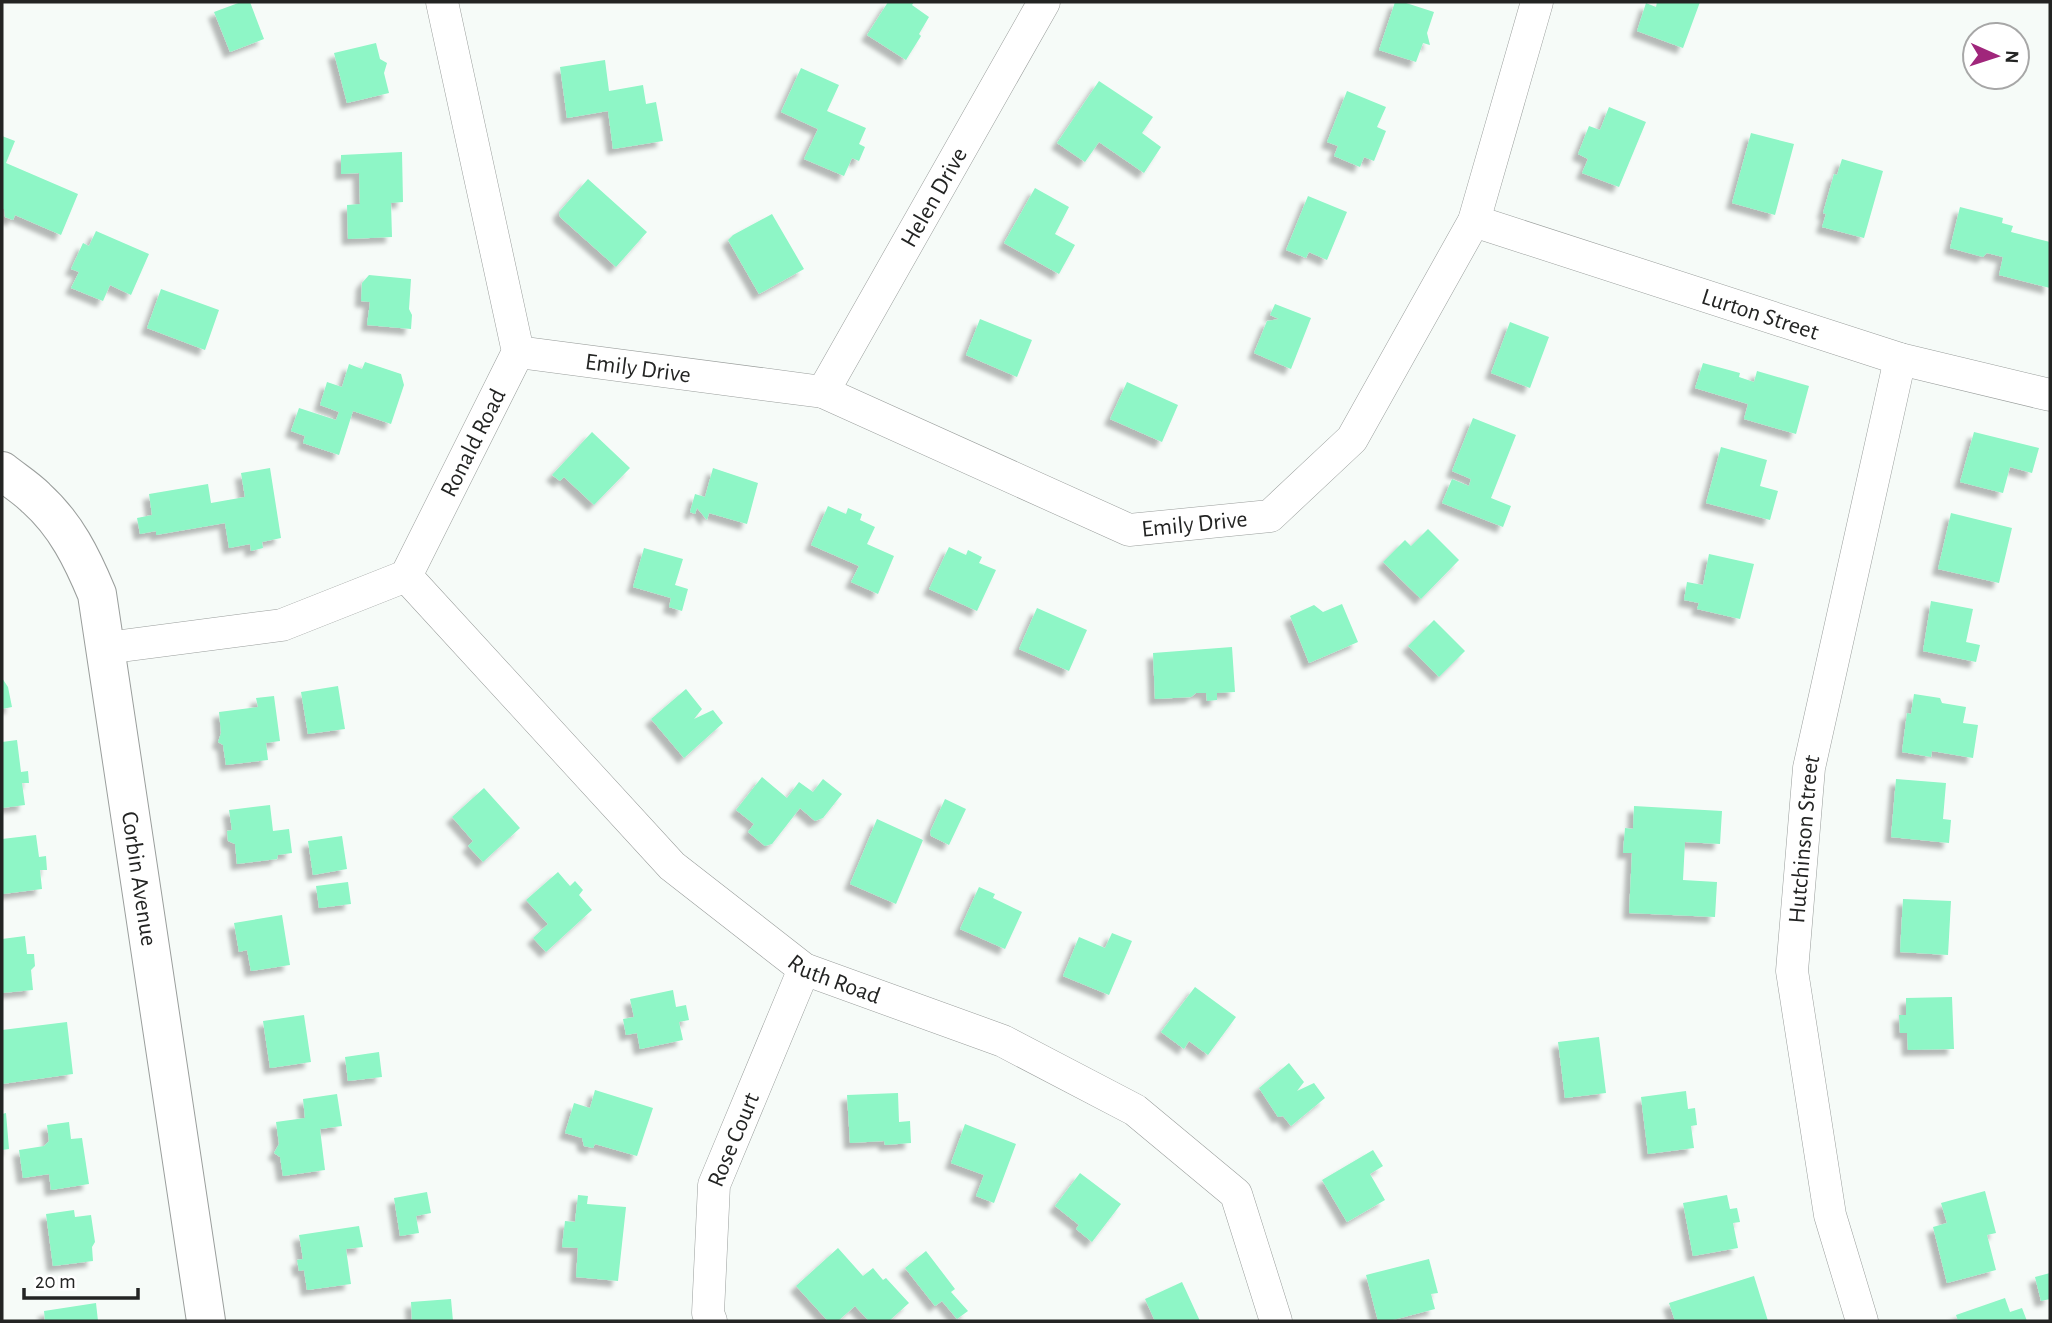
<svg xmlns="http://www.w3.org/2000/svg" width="2052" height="1323" font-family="'Alegreya Sans',sans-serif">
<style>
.building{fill:#8ef6c6;filter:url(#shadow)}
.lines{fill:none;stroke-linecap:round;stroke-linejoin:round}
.minor-casing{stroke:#9a9e9c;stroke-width:33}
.secondary-casing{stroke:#9a9e9c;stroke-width:40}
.minor{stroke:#fff;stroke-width:32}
.secondary{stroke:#fff;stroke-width:38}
.labels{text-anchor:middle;stroke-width:5;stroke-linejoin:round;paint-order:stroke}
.street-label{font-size:24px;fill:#232423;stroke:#fff}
</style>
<defs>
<filter id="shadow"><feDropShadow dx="-6" dy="6" stdDeviation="2" flood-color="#0004"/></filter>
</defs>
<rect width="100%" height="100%" fill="#f6fbf8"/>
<path class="building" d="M 241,2 L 250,2 L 264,39 L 230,52 L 214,12 Z
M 888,2 L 914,2 L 912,5 L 929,17 L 919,34 L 921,36 L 906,60 L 867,35 Z
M 1395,2 L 1403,2 L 1434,12 L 1427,33 L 1430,45 L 1423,43 L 1416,62 L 1379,50 Z
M 1657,2 L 1700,2 L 1683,48 L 1637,31 L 1646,3 L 1656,7 Z
M 376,43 L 380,59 L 387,63 L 384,73 L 389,93 L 347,103 L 334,53 Z
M 605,60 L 609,91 L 643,85 L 646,104 L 656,102 L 663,141 L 613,149 L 608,111 L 567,118 L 560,67 Z
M 801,68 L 839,85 L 827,111 L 866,128 L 859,144 L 865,147 L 859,161 L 852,158 L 844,176 L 804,159 L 818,129 L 781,112 Z
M 1099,81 L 1153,117 L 1142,133 L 1161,147 L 1144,173 L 1099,142 L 1085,162 L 1057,143 Z
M 1347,91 L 1386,107 L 1377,127 L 1386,131 L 1374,161 L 1364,157 L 1360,167 L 1334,156 L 1338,146 L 1327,142 Z
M 1609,107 L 1646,122 L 1619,187 L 1582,173 L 1588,159 L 1578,154 L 1589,126 L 1600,130 Z
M 1751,133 L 1794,144 L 1775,215 L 1732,203 Z
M 2,136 L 15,141 L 6,163 L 78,194 L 61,235 L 15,215 L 13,220 L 5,217 L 4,209 L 2,209 Z
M 402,152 L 403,202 L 391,203 L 392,237 L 348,239 L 347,205 L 360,204 L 359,173 L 341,174 L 341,155 Z
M 1842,159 L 1883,171 L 1864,238 L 1822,227 L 1826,214 L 1823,213 L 1834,174 L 1837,175 Z
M 588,179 L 647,232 L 616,267 L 560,217 L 559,212 Z
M 1035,188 L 1069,207 L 1055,234 L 1075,245 L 1059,274 L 1004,243 Z
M 1308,196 L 1347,212 L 1327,260 L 1309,252 L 1306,258 L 1286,250 Z
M 1960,207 L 2003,218 L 2002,223 L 2013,226 L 2011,232 L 2050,242 L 2050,288 L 1999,275 L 2003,257 L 1987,253 L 1983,257 L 1950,248 Z
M 772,214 L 804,269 L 759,294 L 728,240 L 733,235 Z
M 96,231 L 149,254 L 131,295 L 110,285 L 103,301 L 71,288 L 79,272 L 71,269 L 83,243 L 89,246 Z
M 369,275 L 411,279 L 409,309 L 412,315 L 411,329 L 367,325 L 370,302 L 361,301 L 362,283 Z
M 161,289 L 219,310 L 205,350 L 147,328 Z
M 1275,304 L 1311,318 L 1291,369 L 1254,353 L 1267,321 L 1279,319 L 1270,315 Z
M 980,319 L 1032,340 L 1017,377 L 966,355 Z
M 1510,322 L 1549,337 L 1530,388 L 1491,373 Z
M 365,362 L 401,374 L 404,385 L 391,424 L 353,411 L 339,455 L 303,443 L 305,436 L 291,431 L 299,408 L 336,420 L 339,412 L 320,405 L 327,382 L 342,387 L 349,364 L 362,369 Z
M 1703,363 L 1740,373 L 1739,377 L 1754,382 L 1757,371 L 1809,386 L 1796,434 L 1744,419 L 1748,404 L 1695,388 Z
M 1127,382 L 1178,405 L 1162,442 L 1110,419 Z
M 1473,418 L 1516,435 L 1491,498 L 1511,506 L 1503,527 L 1442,503 L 1452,479 L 1469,486 L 1471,479 L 1452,471 Z
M 592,432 L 630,468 L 594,505 L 564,477 L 560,481 L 552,475 Z
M 1974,432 L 2039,448 L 2032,473 L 2010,467 L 2003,493 L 1960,482 Z
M 1721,447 L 1767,460 L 1760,486 L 1778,491 L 1770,520 L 1706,503 Z
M 270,468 L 281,538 L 262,542 L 263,548 L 251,551 L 250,544 L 229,548 L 225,523 L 156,535 L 156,531 L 140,534 L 137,518 L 152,515 L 149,494 L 208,484 L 211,503 L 245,497 L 241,473 Z
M 713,468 L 758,483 L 747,524 L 709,513 L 707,520 L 697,508 L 695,514 L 690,512 L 695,494 L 705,497 Z
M 828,506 L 846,514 L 848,508 L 862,514 L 860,520 L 875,527 L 867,544 L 894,556 L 878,594 L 851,582 L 859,566 L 811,545 Z
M 1951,513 L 2012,528 L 1999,583 L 1938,569 Z
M 1428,529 L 1459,560 L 1421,599 L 1383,562 L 1405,540 L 1411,546 Z
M 949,547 L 966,555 L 968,550 L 982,557 L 979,563 L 996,570 L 977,611 L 929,589 Z
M 644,548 L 683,559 L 675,585 L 688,589 L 682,611 L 669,607 L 671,598 L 633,587 Z
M 1709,554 L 1754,564 L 1740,619 L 1697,609 L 1699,603 L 1684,600 L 1687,582 L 1703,585 Z
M 1931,601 L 1973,609 L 1966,642 L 1980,645 L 1976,662 L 1923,651 Z
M 1342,604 L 1358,642 L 1309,663 L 1290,616 L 1314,605 L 1323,612 Z
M 1037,608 L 1087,630 L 1069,671 L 1019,649 Z
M 1434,620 L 1465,651 L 1439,677 L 1408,646 Z
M 1232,647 L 1235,692 L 1217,693 L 1217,700 L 1207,701 L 1206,693 L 1196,693 L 1191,697 L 1155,699 L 1153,653 Z
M 2,678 L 8,687 L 12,707 L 2,709 Z
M 338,686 L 345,729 L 308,734 L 301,692 Z
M 686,689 L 702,709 L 694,719 L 713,710 L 723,723 L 684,758 L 651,719 Z
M 1914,694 L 1940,698 L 1942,703 L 1966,707 L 1963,723 L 1978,725 L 1973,758 L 1932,751 L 1931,757 L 1902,752 L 1907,713 L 1911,714 Z
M 274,696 L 280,741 L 266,743 L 268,760 L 226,765 L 223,745 L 218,742 L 221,733 L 219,712 L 258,707 L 256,698 Z
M 17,740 L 21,772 L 28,771 L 29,783 L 22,783 L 25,805 L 2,808 L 2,742 Z
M 762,777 L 787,798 L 799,782 L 813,792 L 823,779 L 842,794 L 823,818 L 815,821 L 800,808 L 772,844 L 765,846 L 748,832 L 754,824 L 736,810 Z
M 1896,779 L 1946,783 L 1943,819 L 1951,820 L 1949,843 L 1891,837 Z
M 484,788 L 520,828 L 483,862 L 468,846 L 473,841 L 452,817 Z
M 945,799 L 966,809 L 949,845 L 931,836 L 930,832 Z
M 270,805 L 273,831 L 289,829 L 292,853 L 278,855 L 277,859 L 237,864 L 235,844 L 228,841 L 227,831 L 232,830 L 229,810 Z
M 1634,806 L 1722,811 L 1720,844 L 1685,842 L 1683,880 L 1717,882 L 1715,917 L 1629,913 L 1632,853 L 1623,853 L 1625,828 L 1633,829 Z
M 877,819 L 923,840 L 896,904 L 850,884 Z
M 36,835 L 39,857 L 46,856 L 47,870 L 40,870 L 42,889 L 3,894 L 2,839 Z
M 342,836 L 347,869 L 313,875 L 308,841 Z
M 558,872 L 570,886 L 575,881 L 583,890 L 579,895 L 592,910 L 546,952 L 533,938 L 548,924 L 526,900 Z
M 348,882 L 351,904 L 319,908 L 316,886 Z
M 979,887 L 995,894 L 993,898 L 1022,912 L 1005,949 L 960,929 Z
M 1903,899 L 1951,901 L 1948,955 L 1900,952 Z
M 282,915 L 290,965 L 251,971 L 247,950 L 239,952 L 234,923 Z
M 1112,933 L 1132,941 L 1109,995 L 1063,976 L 1079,937 L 1105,948 Z
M 25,936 L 27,954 L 34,954 L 35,966 L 31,970 L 33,990 L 2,993 L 2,939 Z
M 1195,987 L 1236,1017 L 1208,1055 L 1189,1041 L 1184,1049 L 1161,1032 Z
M 673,990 L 676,1007 L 686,1005 L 689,1020 L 679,1022 L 683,1040 L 640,1049 L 637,1033 L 626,1035 L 623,1019 L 634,1017 L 630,999 Z
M 1952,997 L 1954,1049 L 1908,1050 L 1907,1033 L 1900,1033 L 1899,1015 L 1906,1015 L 1906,998 Z
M 304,1015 L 311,1062 L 270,1068 L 263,1021 Z
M 67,1022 L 73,1074 L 2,1084 L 2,1030 Z
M 1599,1037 L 1606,1093 L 1565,1098 L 1558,1042 Z
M 379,1052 L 382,1077 L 348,1081 L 345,1057 Z
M 1289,1063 L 1304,1082 L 1297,1091 L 1314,1083 L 1325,1098 L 1291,1126 L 1283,1116 L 1278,1117 L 1259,1088 Z
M 595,1090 L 653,1108 L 637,1156 L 595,1144 L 593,1148 L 584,1146 L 582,1138 L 565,1133 L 574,1103 L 590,1108 Z
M 1686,1091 L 1688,1109 L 1695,1108 L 1697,1125 L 1691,1126 L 1694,1148 L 1648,1154 L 1641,1097 Z
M 898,1093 L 899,1122 L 910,1121 L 911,1143 L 885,1145 L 884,1141 L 850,1143 L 847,1095 Z
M 337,1094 L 342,1126 L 320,1129 L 325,1170 L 283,1176 L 280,1157 L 274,1153 L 279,1144 L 276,1122 L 305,1118 L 303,1099 Z
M 6,1113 L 9,1149 L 2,1150 L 2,1114 Z
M 69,1122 L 71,1139 L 82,1138 L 89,1184 L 51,1190 L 49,1174 L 23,1178 L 19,1150 L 44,1146 L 49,1141 L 47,1125 Z
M 965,1124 L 1016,1144 L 994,1203 L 976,1196 L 984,1175 L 951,1163 Z
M 1373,1150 L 1383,1166 L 1370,1174 L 1385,1200 L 1347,1222 L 1322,1180 Z
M 1080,1173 L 1121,1204 L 1092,1242 L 1076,1229 L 1079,1225 L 1055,1206 Z
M 1985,1191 L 1996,1233 L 1987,1235 L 1996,1270 L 1947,1283 L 1933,1227 L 1947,1223 L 1941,1203 Z
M 427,1192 L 431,1213 L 416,1216 L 419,1233 L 400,1236 L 394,1198 Z
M 578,1195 L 588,1196 L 587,1204 L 626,1207 L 618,1281 L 576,1277 L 578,1248 L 562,1247 L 565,1221 L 575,1222 Z
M 1727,1195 L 1730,1209 L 1737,1208 L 1740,1222 L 1733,1223 L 1738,1248 L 1693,1256 L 1683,1203 Z
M 74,1210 L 75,1217 L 91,1215 L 95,1242 L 92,1247 L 93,1261 L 53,1266 L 46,1214 Z
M 359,1226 L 363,1247 L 346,1249 L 351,1284 L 307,1290 L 304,1270 L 299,1271 L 297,1260 L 303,1259 L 299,1235 Z
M 838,1248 L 863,1276 L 873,1268 L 883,1280 L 886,1278 L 909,1303 L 889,1321 L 869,1321 L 855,1306 L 838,1321 L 828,1321 L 796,1286 Z
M 926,1251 L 955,1289 L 951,1292 L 968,1311 L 957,1319 L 942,1301 L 935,1306 L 905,1268 Z
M 1429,1259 L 1438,1293 L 1431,1294 L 1435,1309 L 1389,1321 L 1378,1321 L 1366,1275 Z
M 2050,1273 L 2050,1299 L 2041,1301 L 2035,1277 Z
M 1754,1276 L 1768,1321 L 1675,1321 L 1669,1303 Z
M 1182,1282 L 1200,1321 L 1155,1321 L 1145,1299 Z
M 2005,1298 L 2010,1312 L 2022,1308 L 2027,1321 L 1958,1321 L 1956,1315 Z
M 451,1299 L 453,1321 L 412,1321 L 411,1302 Z
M 96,1303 L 98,1321 L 45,1321 L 44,1311 Z"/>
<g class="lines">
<defs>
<g id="minor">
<path id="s1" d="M 1474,221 L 1900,359 L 2050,395"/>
<path id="s2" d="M 518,352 L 823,392 L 1129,530 L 1270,516 L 1352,439 L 1474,221 L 1537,2"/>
<path id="s3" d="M 823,392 L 1044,2"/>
<path id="s4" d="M 406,576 L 672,866 L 804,969 L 1003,1041 L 1135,1110 L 1236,1194 L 1276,1321"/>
<path id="s5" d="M 106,648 L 282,625 L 406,576 L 518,352 L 442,2"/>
<path id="s6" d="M 711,1321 L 708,1313 L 714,1185 L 804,969"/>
<path id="s7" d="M 1862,1321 L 1830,1215 L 1792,971 L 1809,768 L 1900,359"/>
</g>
<g id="secondary">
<path id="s8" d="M 2,471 C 13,480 26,488 36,498 C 66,525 82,558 97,594 L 206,1321"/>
</g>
</defs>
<use href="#minor" class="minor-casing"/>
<use href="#secondary" class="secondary-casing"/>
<use href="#minor" class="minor"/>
<use href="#secondary" class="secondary"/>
</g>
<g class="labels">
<g class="street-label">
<text dy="8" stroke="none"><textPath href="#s3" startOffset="224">Helen Drive</textPath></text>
<text dy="8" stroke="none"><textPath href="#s1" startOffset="301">Lurton Street</textPath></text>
<text dy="8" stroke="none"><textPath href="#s2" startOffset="121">Emily Drive</textPath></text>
<text dy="8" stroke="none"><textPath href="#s5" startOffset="460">Ronald Road</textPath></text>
<text dy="8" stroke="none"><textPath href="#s2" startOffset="709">Emily Drive</textPath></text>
<text dy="8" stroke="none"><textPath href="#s7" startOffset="490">Hutchinson Street</textPath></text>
<text dy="8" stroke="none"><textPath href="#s8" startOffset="446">Corbin Avenue</textPath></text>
<text dy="8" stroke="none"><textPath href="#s4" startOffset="593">Ruth Road</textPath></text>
<text dy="8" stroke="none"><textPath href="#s6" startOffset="186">Rose Court</textPath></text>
</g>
</g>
<rect width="2052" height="1323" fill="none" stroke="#232423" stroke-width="7"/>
<g transform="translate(1996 56) rotate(93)"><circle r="33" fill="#ffffff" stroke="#a7a7a7" stroke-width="2"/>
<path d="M0-5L12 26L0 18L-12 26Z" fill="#a0267b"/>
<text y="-10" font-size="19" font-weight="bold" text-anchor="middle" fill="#232423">N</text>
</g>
<path d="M24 1288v10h114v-10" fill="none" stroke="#232423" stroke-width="3.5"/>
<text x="35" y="1288" font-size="21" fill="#232423" stroke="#ffffff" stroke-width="5" paint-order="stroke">20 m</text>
</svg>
